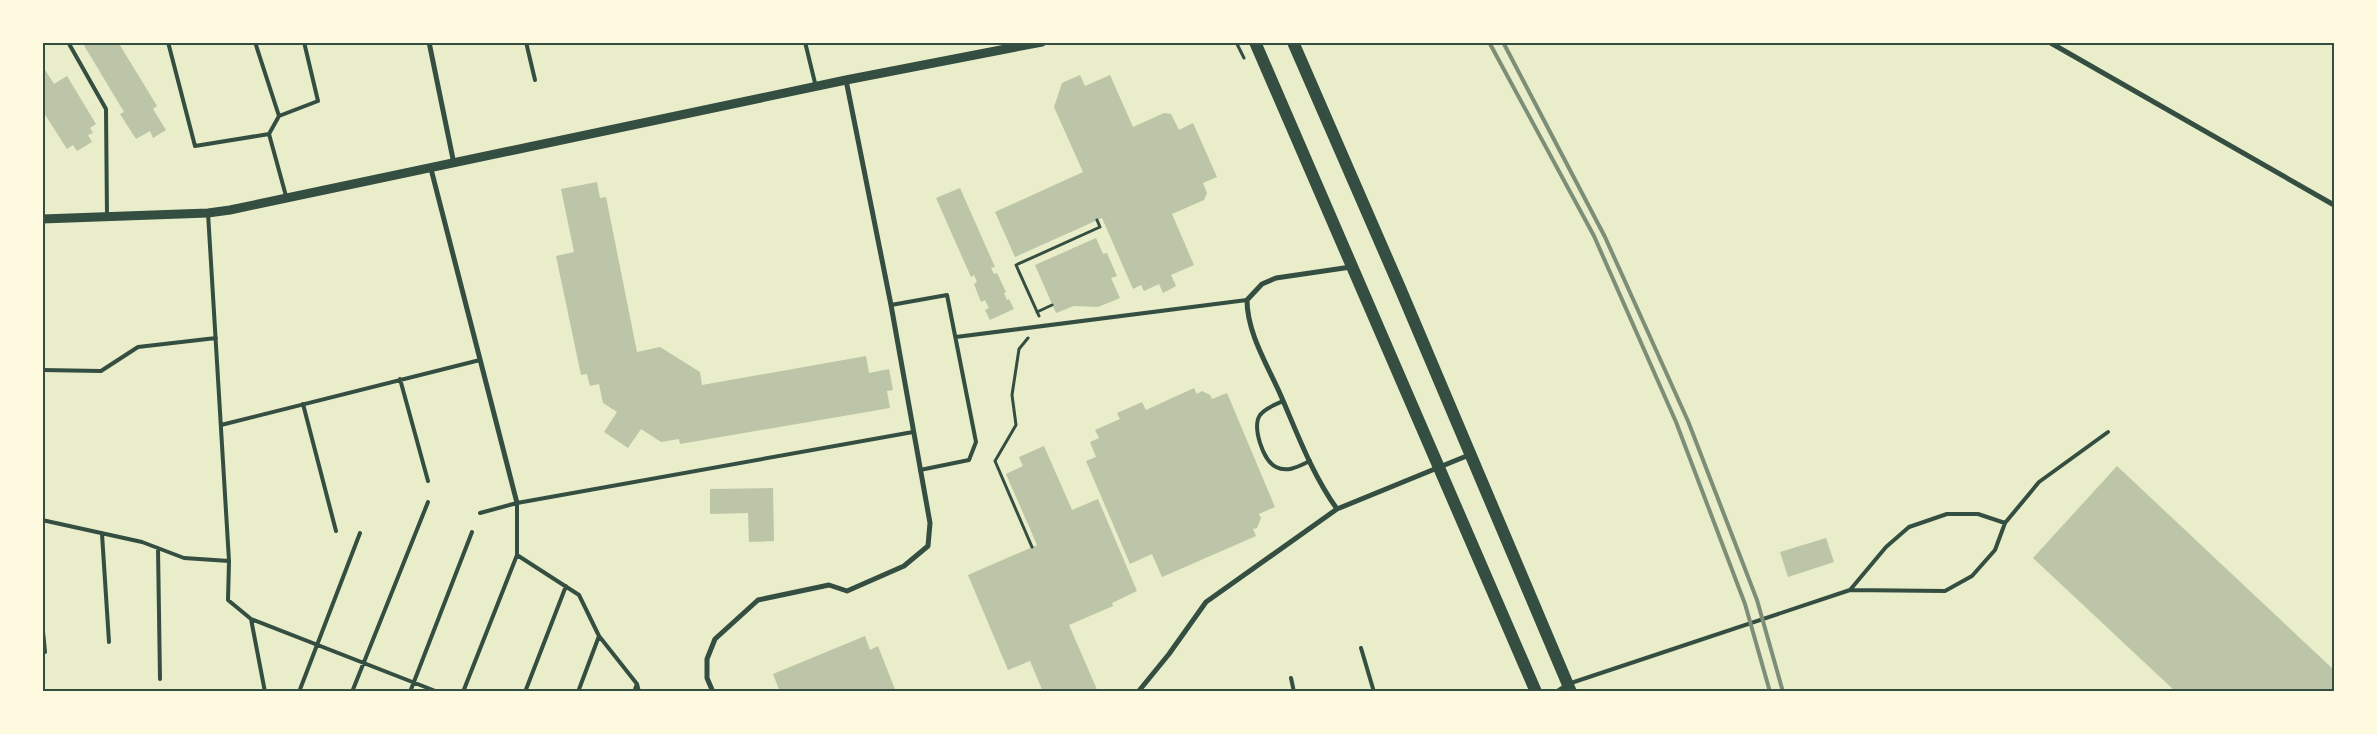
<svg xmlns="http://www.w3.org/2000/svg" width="2377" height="734" font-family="Overpass,sans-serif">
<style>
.building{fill:#bcc5a7}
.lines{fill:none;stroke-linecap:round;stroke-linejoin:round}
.path{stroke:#344e41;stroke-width:3}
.service{stroke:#344e41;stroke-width:4}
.minor{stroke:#344e41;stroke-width:5}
.tertiary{stroke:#344e41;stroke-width:9}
.primary{stroke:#344e41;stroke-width:12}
.rail{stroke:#7c8e77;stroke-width:4}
.neatline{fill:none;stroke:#344e41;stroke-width:2}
</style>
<rect width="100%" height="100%" fill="#e9edc9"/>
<path class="building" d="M 82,42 L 118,42 L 157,106 L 153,109 L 166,130 L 153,138 L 150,131 L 136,139 L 120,114 L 124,112 Z
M 42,65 L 54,84 L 67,76 L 96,124 L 90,128 L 93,133 L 88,135 L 92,142 L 77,151 L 73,145 L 67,149 L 44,113 L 42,114 Z
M 1080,75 L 1085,86 L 1110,75 L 1133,127 L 1164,113 L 1171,114 L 1179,130 L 1193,123 L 1217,177 L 1203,183 L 1207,193 L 1204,200 L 1172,214 L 1194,265 L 1171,275 L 1176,286 L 1163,293 L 1159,284 L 1144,291 L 1141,285 L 1133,289 L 1102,218 L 1015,257 L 995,212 L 1083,172 L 1054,107 L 1062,83 Z
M 597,182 L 600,198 L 606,197 L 637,352 L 660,347 L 700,372 L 702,385 L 866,356 L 869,373 L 889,369 L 893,390 L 887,391 L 890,408 L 680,444 L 679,439 L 661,442 L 641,429 L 628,448 L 604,432 L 617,412 L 603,403 L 599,384 L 590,386 L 587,374 L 581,375 L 556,256 L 574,252 L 561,189 Z
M 960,188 L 995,267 L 991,268 L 994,274 L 997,273 L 1006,292 L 1004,293 L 1007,300 L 1009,299 L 1014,309 L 990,320 L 985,310 L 989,308 L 985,300 L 981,302 L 974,284 L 977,282 L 974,275 L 971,277 L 936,198 Z
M 1096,238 L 1103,254 L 1107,253 L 1117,276 L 1111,278 L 1120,298 L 1098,307 L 1074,306 L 1056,313 L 1035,265 Z
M 1194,388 L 1197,394 L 1202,391 L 1210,395 L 1212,399 L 1227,393 L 1275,507 L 1259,514 L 1261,518 L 1257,528 L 1253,529 L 1256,536 L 1162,577 L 1152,554 L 1130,564 L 1086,461 L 1096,457 L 1090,442 L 1099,438 L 1095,430 L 1120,419 L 1117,413 L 1142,402 L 1146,410 Z
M 1044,446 L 1072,510 L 1098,499 L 1137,591 L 1112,603 L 1113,606 L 1069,625 L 1098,692 L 1043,692 L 1030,661 L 1008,670 L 968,575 L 1037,545 L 1006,474 L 1023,466 L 1019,457 Z
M 2117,466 L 2334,670 L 2334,692 L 2176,692 L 2033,558 Z
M 773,488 L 774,541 L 749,542 L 748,513 L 710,514 L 710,489 Z
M 1826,538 L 1834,562 L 1788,577 L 1780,552 Z
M 865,636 L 870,650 L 878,646 L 896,692 L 780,692 L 773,674 Z"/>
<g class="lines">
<path class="path" d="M 1236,42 L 1244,58
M 1037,312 L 1052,305
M 1039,316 L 1016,265 L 1100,227 L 1097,220
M 1028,338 L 1019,349 L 1012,395 L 1016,425 L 995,461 L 1032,547"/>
<path class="service" d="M 68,42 L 106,109 L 107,216
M 168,42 L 195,146 L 269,134
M 255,42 L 279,116 L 269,134 L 286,196
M 526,42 L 535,80
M 805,42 L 816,87
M 279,116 L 318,101 L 304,42
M 208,213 L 229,561 L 228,600 L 251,619 L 438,692
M 891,305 L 947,295 L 976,442 L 969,460 L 920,470
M 956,337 L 1247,300
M 42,370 L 101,371 L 138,347 L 216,338
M 400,379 L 428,481
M 1283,401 C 1275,405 1265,408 1260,415 C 1252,427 1263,461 1276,467 C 1288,473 1299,466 1310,461
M 303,404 L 336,531
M 221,425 L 480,360
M 517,503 L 517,555 L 579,595 L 599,636 L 637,684 L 639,692
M 480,513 L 517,503 L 913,432
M 42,520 L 142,542 L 184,558 L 229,561
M 102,534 L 109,642
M 158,548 L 160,679
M 1850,590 L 1886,547 L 1909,527 L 1947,514 L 1978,514 L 2005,523
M 251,619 L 265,692
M 42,621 L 45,652
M 1361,648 L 1374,692
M 1291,678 L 1294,692
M 299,692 L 360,533
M 352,692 L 428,502
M 410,692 L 472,532
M 463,692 L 517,555
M 525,692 L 566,586
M 578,692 L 599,636
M 634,692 L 637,684
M 1556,692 L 1568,684 L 1850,590 L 1945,591 L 1972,576 L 1995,550 L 2005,523 L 2039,482 L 2108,432"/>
<path class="minor" d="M 429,42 L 454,164
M 2049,42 L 2334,205
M 431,169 L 517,503
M 1337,509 C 1312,474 1298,435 1281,396 C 1268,366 1247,333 1247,300 L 1262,284 L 1276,278 L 1351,267
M 713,692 L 707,678 L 707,659 L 715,639 L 758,600 L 829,585 L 847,591 L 904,566 L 928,546 L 930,523 L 891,305 L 846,80
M 1138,692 L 1169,654 L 1206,602 L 1337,509 L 1469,455"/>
<path class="tertiary" d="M 42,219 L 208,213 L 230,210 L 846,80 L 1042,42"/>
<path class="primary" d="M 1255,42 L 1536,692
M 1293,42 L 1400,288 L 1571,692"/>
<path class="rail" d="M 1489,42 L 1594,236 L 1676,422 L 1745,604 L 1770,692
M 1503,42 L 1605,237 L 1688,421 L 1757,600 L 1783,692"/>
</g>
<rect width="2377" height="734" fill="none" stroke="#fefae0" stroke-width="88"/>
<rect x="44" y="44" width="2289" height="646" class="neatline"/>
</svg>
